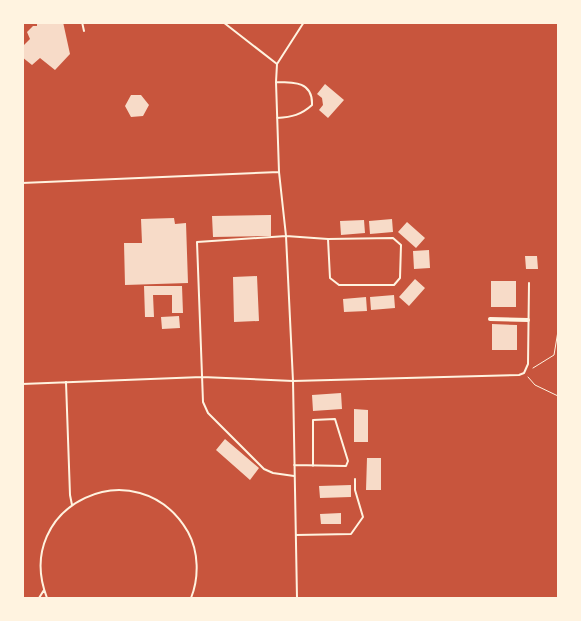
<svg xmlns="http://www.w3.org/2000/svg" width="581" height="621" font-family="Karla,sans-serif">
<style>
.building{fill:#f7dbc8}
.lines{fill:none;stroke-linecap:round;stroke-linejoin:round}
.path{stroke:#fff3e0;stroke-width:1}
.service{stroke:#fff3e0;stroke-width:2}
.minor{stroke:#fff3e0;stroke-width:4}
</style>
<rect width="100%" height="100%" fill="#c8553d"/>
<path class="building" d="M 37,22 L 63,22 L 70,54 L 55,70 L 40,58 L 32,65 L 22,57 L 22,47 L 30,39 L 27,32 L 33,26 L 37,26 Z
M 325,84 L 344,100 L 328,118 L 319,110 L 323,105 L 322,98 L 317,94 Z
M 131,95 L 141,95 L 149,105 L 143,116 L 131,117 L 125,106 Z
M 271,215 L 271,236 L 213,237 L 212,216 Z
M 174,218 L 175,224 L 186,223 L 188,283 L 125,285 L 124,243 L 142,243 L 141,219 Z
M 392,219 L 393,232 L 370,234 L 369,221 Z
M 364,220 L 365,233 L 341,235 L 340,221 Z
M 407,222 L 425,238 L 416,248 L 398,232 Z
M 429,250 L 430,268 L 414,269 L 413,251 Z
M 525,256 L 537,256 L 538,269 L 526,269 Z
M 257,276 L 259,321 L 234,322 L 233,277 Z
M 415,279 L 425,288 L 409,306 L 399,297 Z
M 491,281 L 516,281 L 516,307 L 491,307 Z
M 144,286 L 182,286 L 183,313 L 172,313 L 172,295 L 153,295 L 154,317 L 145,317 Z
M 394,295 L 395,308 L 371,310 L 370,297 Z
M 366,297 L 367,311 L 344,312 L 343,299 Z
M 179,316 L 180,328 L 162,329 L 161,317 Z
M 492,324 L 517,325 L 517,350 L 492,350 Z
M 341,393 L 342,409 L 313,411 L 312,395 Z
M 354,409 L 368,410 L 368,442 L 354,442 Z
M 225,439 L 259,468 L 250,480 L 216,450 Z
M 367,458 L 381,458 L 381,490 L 366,490 Z
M 351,485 L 351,497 L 320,498 L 319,486 Z
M 341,513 L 341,524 L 321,524 L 320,514 Z"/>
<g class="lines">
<path class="path" d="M 533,368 L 554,355 L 558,331
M 528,377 L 535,385 L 558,396"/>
<path class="service" d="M 82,22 L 84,31
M 223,22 L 277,64
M 276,82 C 295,82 313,82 312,105 C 301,115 292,117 277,118
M 22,183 L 279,172
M 66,382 L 70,495 L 72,505
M 22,384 L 202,377 L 293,381 L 519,375 L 524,373 L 528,364 L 529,283
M 294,465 L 346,466 L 348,461 L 335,419 L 313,420 L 313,466
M 294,476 L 273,473 L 264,469 L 208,413 L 203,402 L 197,242 L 286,236 L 328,239 L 393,238 L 401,245 L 400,278 L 394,285 L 339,285 L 330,278 L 328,239
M 296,535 L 351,534 L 363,517 L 355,490 L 355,479
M 39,598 L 44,590
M 47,598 C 11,505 138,446 188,532 C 199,552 199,578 191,598
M 297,598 L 293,381 L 286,236 L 279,172 L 276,82 L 277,64 L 304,22"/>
<path class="minor" d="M 490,319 L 528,320"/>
</g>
<rect width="581" height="621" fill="none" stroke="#fff3e0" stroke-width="48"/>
</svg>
